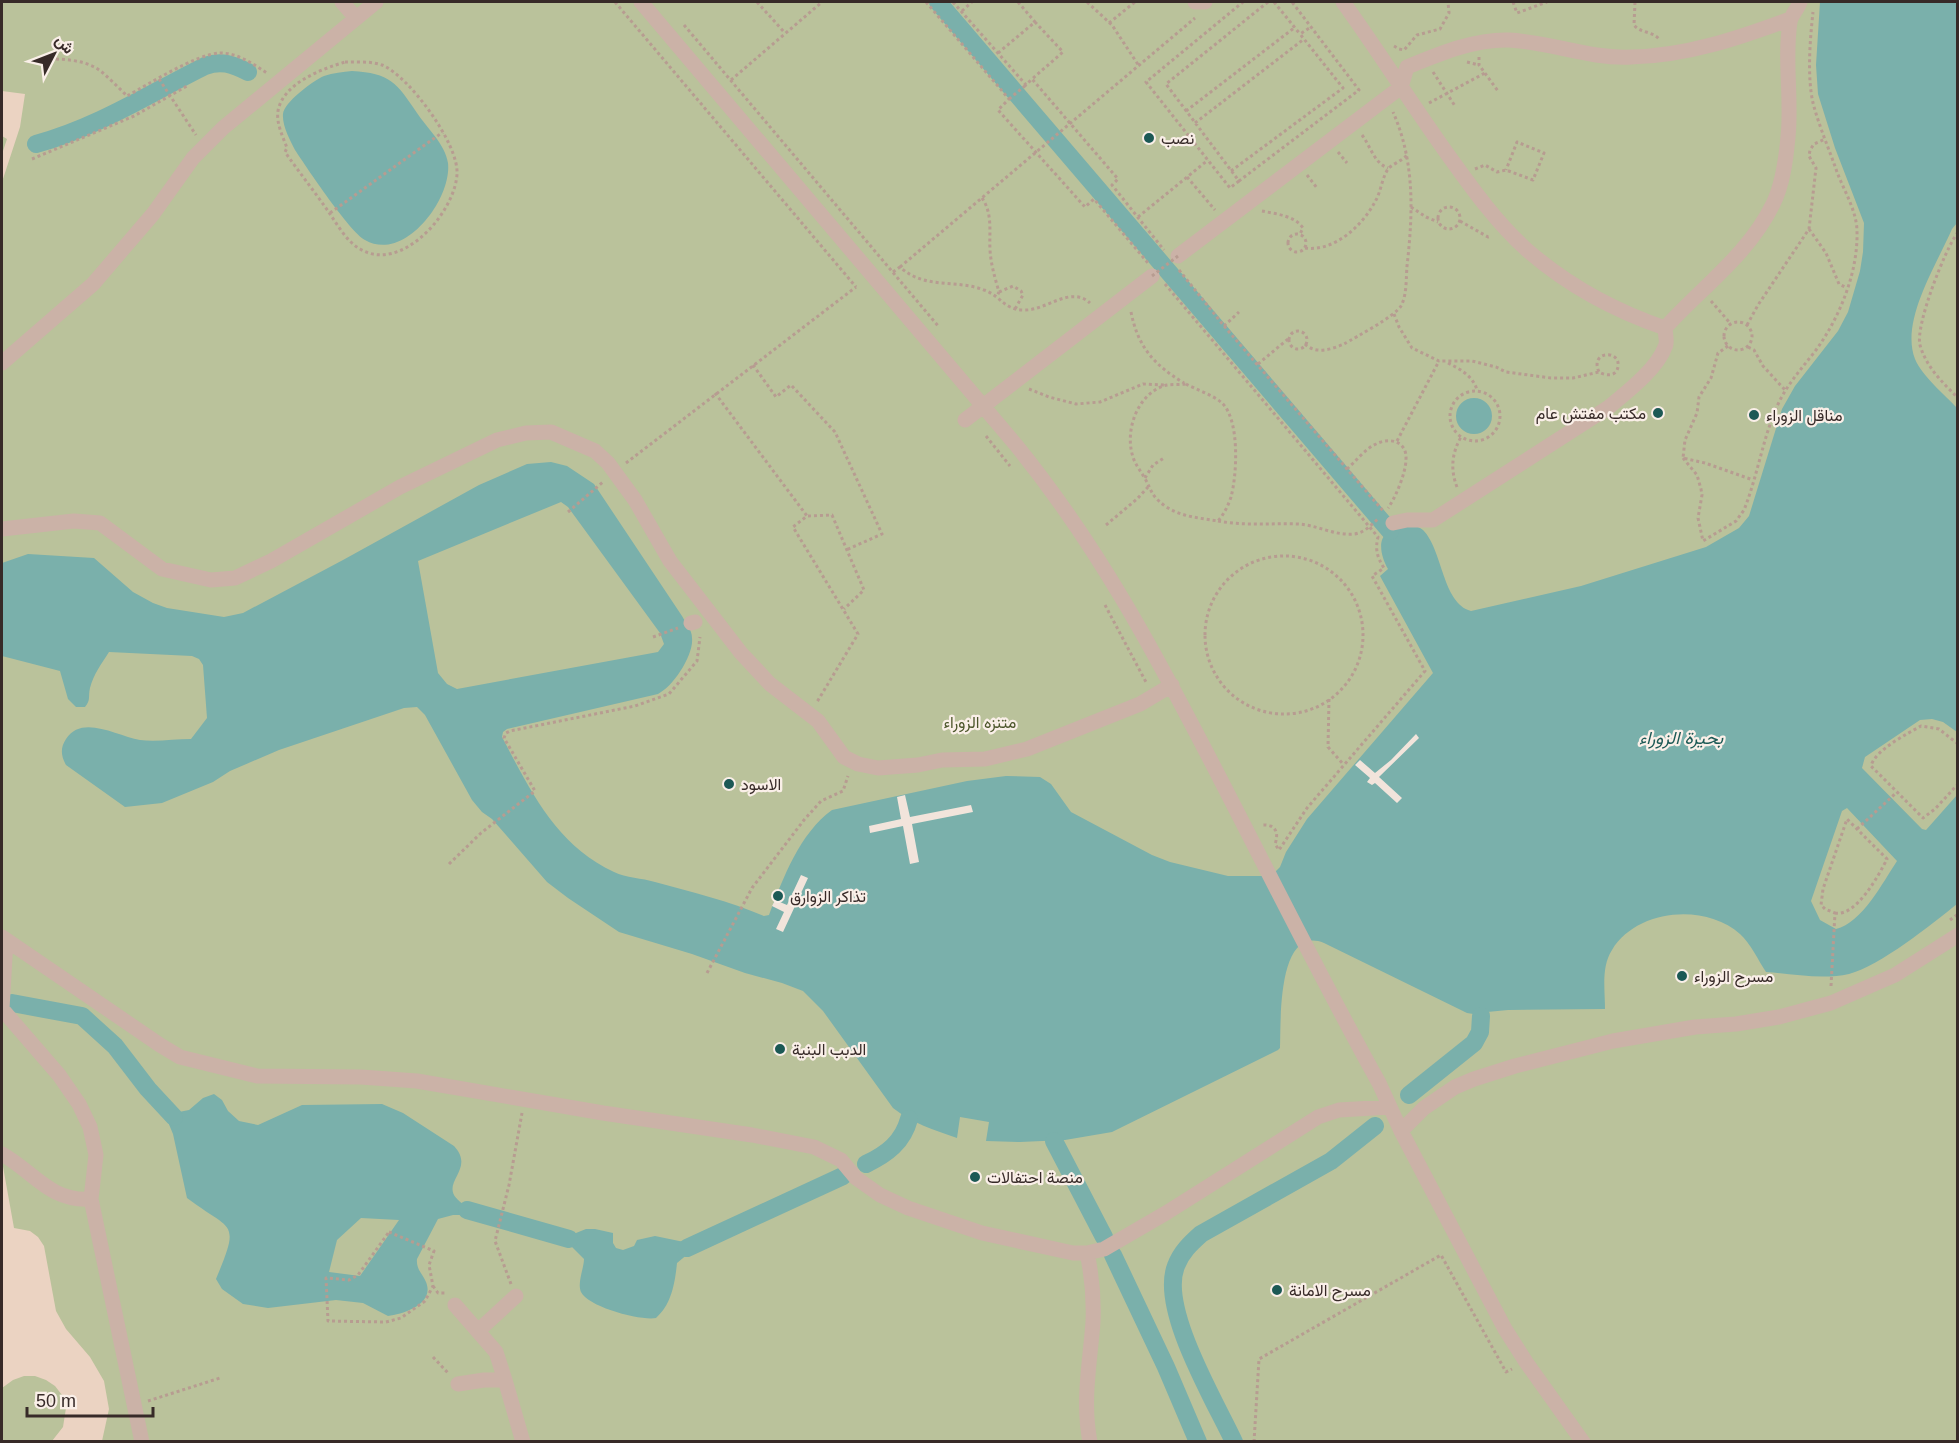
<svg xmlns="http://www.w3.org/2000/svg" width="1959" height="1443" font-family="Arial,Vazirmatn,sans-serif">
<style>
.green{fill:#bac29b}
.plaza{fill:#ebd3c2}
.water{fill:#7ab0ab;fill-rule:evenodd}
.pier{fill:#f2e4db}
.lines{fill:none;stroke-linecap:round;stroke-linejoin:round}
.canal{stroke:#7ab0ab;stroke-width:18}
.path{stroke:#b79c91;stroke-width:3;stroke-dasharray:3 3;stroke-linecap:butt}
.street{stroke:#cbb2a7;stroke-width:15}
.path-bridge{stroke:#b79c91;stroke-width:3;stroke-dasharray:3 3;stroke-linecap:butt}
.poi-dot{fill:#1c5955;stroke:#faefe8;stroke-width:2}
.labels{text-anchor:middle;stroke-width:4.5;stroke-linejoin:round;paint-order:stroke}
.poi-label{font-size:16px;fill:#372a28;stroke:#faefe8;text-anchor:start}
.park-label{font-size:16px;fill:#4c562b;stroke:#faefe8}
.water-label{font-size:18px;font-style:italic;fill:#1c5955;stroke:#faefe8}
</style>
<rect width="100%" height="100%" fill="#f2e4db"/>
<path class="green" d="M 2,2 L 1957,2 L 1957,1441 L 2,1442 Z"/>
<path class="plaza" d="M 2,91 L 25,94 L 20,127 L 2,182 L 2,154 L 7,139 L 2,136 Z
M 2,1161 L 14,1228 L 30,1231 L 38,1237 L 44,1246 L 56,1311 L 66,1329 L 90,1357 L 104,1381 L 109,1409 L 102,1441 L 52,1441 L 63,1427 L 66,1408 L 62,1395 L 55,1386 L 46,1380 L 35,1376 L 24,1376 L 13,1380 L 2,1388 Z"/>
<path class="water" d="M 1820,2 L 1957,2 L 1957,223 L 1952,229 C 1937,264 1900,321 1915,359 C 1922,376 1945,395 1957,408 L 1957,732 L 1943,722 L 1932,719 L 1920,720 L 1865,757 L 1862,768 L 1922,829 L 1926,830 L 1957,795 L 1957,904 C 1932,924 1880,966 1849,974 C 1823,980 1792,974 1766,972 C 1758,960 1751,944 1740,934 C 1705,903 1637,909 1612,950 C 1601,967 1605,990 1605,1009 L 1508,1010 L 1487,1012 L 1486,1016 L 1467,1013 L 1324,943 C 1277,924 1281,1022 1280,1048 L 1278,1050 L 1112,1132 L 1065,1140 L 1020,1142 L 986,1141 L 989,1122 L 960,1117 L 957,1138 C 934,1130 912,1123 893,1108 L 823,1011 L 803,991 L 782,983 L 745,973 L 692,954 L 619,932 L 568,898 L 547,882 L 492,819 L 482,812 L 472,800 L 425,715 L 417,707 L 404,708 L 279,750 L 230,771 L 213,782 L 162,803 L 125,807 L 66,765 C 61,756 60,748 66,739 C 82,714 117,736 140,740 C 156,742 175,739 191,739 L 207,718 L 203,665 L 199,659 L 192,656 L 109,652 C 102,663 93,675 90,688 C 88,697 91,700 85,707 L 76,707 L 68,699 L 60,671 L 2,656 L 2,563 L 28,554 L 94,558 L 133,592 L 153,603 L 167,608 L 224,617 L 243,613 L 343,560 L 479,485 L 527,464 L 551,462 L 567,466 L 594,484 L 682,616 C 686,623 692,630 692,638 C 694,655 673,687 658,694 L 507,729 L 503,732 L 502,737 C 530,790 556,845 614,872 C 626,878 642,878 655,882 C 692,892 729,901 764,916 L 769,915 C 783,878 800,833 832,810 L 967,781 L 1006,776 L 1040,777 L 1051,784 L 1071,812 L 1152,855 L 1170,862 L 1228,876 L 1266,876 L 1274,873 L 1280,867 L 1286,852 L 1307,819 L 1433,673 L 1380,576 L 1388,569 C 1377,549 1377,528 1405,527 C 1412,526 1417,525 1423,530 C 1443,550 1442,603 1471,611 L 1581,586 L 1706,547 L 1739,528 L 1749,516 L 1782,409 L 1795,386 L 1838,331 L 1848,312 L 1860,271 L 1863,252 L 1864,223 L 1835,148 L 1818,94 L 1816,65 ZM 561,502 L 568,507 L 660,633 L 664,644 L 658,652 L 457,689 L 447,684 L 438,673 L 418,561 ZM 1847,808 L 1897,861 C 1883,882 1862,923 1836,929 L 1820,920 L 1811,901 L 1842,811 Z
M 352,71 C 390,73 397,83 417,113 C 427,128 445,144 448,163 C 452,199 404,263 365,240 C 349,231 307,168 295,150 C 290,140 282,126 283,114 C 284,102 313,81 324,76 C 333,73 343,72 352,71 Z
M1456 416a18 18 0 1 1 36 0a18 18 0 1 1-36 0Z
M 214,1094 L 222,1100 L 228,1111 L 239,1121 L 258,1125 L 302,1105 L 382,1104 L 403,1113 L 454,1146 C 479,1173 429,1185 468,1207 L 465,1215 L 453,1215 L 438,1219 L 417,1259 C 416,1269 422,1273 426,1282 C 435,1304 404,1314 388,1316 L 363,1303 L 336,1300 L 268,1308 L 243,1304 L 222,1289 L 216,1279 C 241,1219 232,1232 187,1198 L 173,1134 L 168,1122 L 179,1112 L 189,1110 L 203,1098 ZM 361,1218 L 399,1220 L 360,1276 L 329,1272 L 337,1240 Z
M 586,1229 L 595,1229 L 613,1233 L 613,1243 L 616,1248 L 623,1250 L 634,1246 L 637,1240 L 655,1236 L 684,1242 L 689,1253 L 677,1263 C 675,1282 672,1304 656,1318 C 641,1321 588,1307 581,1292 C 577,1283 584,1268 584,1259 L 567,1242 L 571,1235 Z"/>
<path class="pier" d="M 1416,734 L 1419,738 L 1379,777 L 1402,798 L 1397,803 L 1375,783 L 1372,785 L 1367,782 L 1370,778 L 1355,765 L 1360,760 L 1375,773 L 1391,760 Z
M 905,795 L 910,817 L 971,805 L 973,812 L 912,824 L 919,862 L 910,864 L 903,826 L 870,833 L 869,826 L 901,819 L 897,797 Z
M 801,875 L 808,878 L 783,932 L 776,929 L 784,912 L 772,906 L 775,900 L 787,905 Z"/>
<g class="lines">
<path class="canal" d="M 938,2 L 1390,531
M 36,144 C 96,128 149,94 205,66 C 221,60 232,64 248,72
M 12,1003 L 82,1016 L 115,1046 L 148,1089 L 174,1117
M 1409,1095 L 1474,1043 L 1480,1032 L 1481,1016
M 1054,1141 L 1104,1237
M 866,1164 C 887,1154 903,1142 909,1119
M 467,1210 L 569,1239
M 687,1248 L 843,1176
M 1113,1255 L 1166,1367 L 1198,1442
M 1234,1442 C 1215,1401 1159,1308 1176,1266 C 1181,1252 1191,1243 1201,1234 L 1331,1161 L 1375,1126"/>
<path class="path" d="M 615,2 L 856,287
M 757,2 L 785,33
M 926,2 L 1009,99 L 998,110 L 1085,207 L 1094,199 L 1148,263
M 953,2 L 1026,85 L 1032,79 L 1118,179 L 1112,185 L 1164,250
M 1018,2 L 1035,22
M 1087,2 L 1112,25 L 1139,66
M 1268,2 L 1166,84 L 1239,181 L 1359,90 L 1292,2
M 1274,2 L 1300,34
M 1513,2 L 1517,13 L 1547,2
M 1635,2 L 1634,25 C 1640,33 1652,31 1659,39
M 962,11 L 972,2
M 1109,23 L 1135,2
M 684,25 L 939,327
M 1394,46 L 1399,49 L 1404,50 L 1417,35 L 1440,29 L 1449,13 L 1448,2
M 998,53 L 1035,22 L 1063,52 L 1032,79
M 1479,57 L 1479,65 L 1498,91
M 44,59 C 63,59 87,59 103,73 C 111,80 119,88 127,96 C 149,84 196,54 220,53 C 238,53 253,64 267,73
M 345,62 C 357,62 370,61 382,65 C 409,76 459,144 457,174 C 455,213 401,274 360,249 C 346,241 337,224 328,211 C 314,191 299,172 285,152 L 287,148 C 283,137 276,123 278,111 C 283,83 322,69 345,62 Z
M 1467,62 L 1479,65
M 1433,72 L 1455,106
M 159,79 L 196,135
M 731,80 L 822,2
M 1009,99 L 1026,85
M 1429,103 L 1485,73
M 1186,111 L 1294,28
M 1195,123 L 1304,39
M 1362,135 C 1371,147 1374,163 1388,168
M 1338,152 L 1347,163
M 32,159 L 134,116 L 187,86
M 1475,169 L 1485,165 L 1497,172 L 1506,170 L 1533,180 L 1544,153 L 1517,142 L 1506,170
M 1231,171 L 1343,88 L 1300,34 L 1311,27
M 1307,175 L 1317,188
M 1187,177 L 1215,210
M 1239,181 L 1230,188 L 1146,82 L 1243,2
M 982,198 C 993,214 989,232 990,250 C 991,265 995,278 999,292 L 997,296
M1438 218a11 11 0 1 1 22 0a11 11 0 1 1-22 0Z
M 1411,207 L 1426,217 L 1438,222
M 1262,211 C 1277,214 1295,216 1303,228 L 1300,234
M 330,213 L 443,132
M 1138,217 L 1208,160
M 1460,221 L 1488,237 L 1491,236
M 1809,229 L 1826,253 L 1839,284 L 1847,288
M 1958,232 C 1945,249 1915,326 1920,345 C 1926,367 1943,383 1958,398
M1288 243a9 9 0 1 1 18 0a9 9 0 1 1-18 0Z
M 1305,248 C 1335,252 1363,225 1376,200 C 1381,191 1382,178 1388,169 C 1392,164 1402,161 1407,155
M 900,267 L 1195,18
M 1179,270 L 1224,326 L 1384,512
M 893,272 L 900,267 C 925,290 957,279 984,290 C 1001,296 1004,310 1024,310 C 1046,311 1070,285 1090,303
M 1165,284 L 1378,537 C 1375,549 1377,557 1384,568 L 1372,576 L 1425,671 L 1307,808 L 1279,850 L 1275,844 C 1279,833 1276,824 1262,825
M 999,292 L 1013,286 L 1021,291 L 1023,295 L 1015,309
M 1711,301 L 1730,323
M 1131,312 C 1138,347 1154,365 1184,383
M 1394,314 L 1399,327 L 1412,348 L 1439,361 L 1472,361 L 1496,367 L 1506,372 L 1551,378 L 1573,378 L 1599,372 C 1606,376 1616,377 1618,367 C 1621,349 1589,351 1599,372
M1724 336a14 14 0 1 1 28 0a14 14 0 1 1-28 0Z
M 1747,325 L 1758,305 L 1809,229 L 1816,168 L 1809,156 L 1810,150 L 1814,144 L 1825,139
M 1224,326 L 1239,312
M1289 340a9 9 0 1 1 18 0a9 9 0 1 1-18 0Z
M 1305,344 C 1316,355 1332,349 1344,344 C 1356,337 1394,317 1401,306 C 1407,295 1406,278 1407,266 C 1413,213 1415,162 1393,112
M 1728,346 L 1718,353 L 1711,378 L 1699,397 L 1697,413 L 1685,440 L 1683,458 L 1705,463 L 1753,480
M 1748,347 L 1754,350 L 1763,366 L 1785,390
M 1448,363 C 1460,369 1473,376 1477,390
M 1258,364 L 1288,339
M 753,365 L 776,397 L 791,385 L 835,432 L 882,534 L 846,550
M 1186,384 C 1197,390 1213,395 1222,403 C 1240,420 1237,475 1231,497 C 1228,506 1224,514 1218,521 C 1200,518 1181,517 1165,506 C 1150,495 1152,490 1144,477 C 1140,470 1135,464 1133,457 C 1124,430 1138,392 1167,385 C 1173,384 1180,385 1186,384 Z
M 1029,389 L 1049,397 L 1076,404 L 1100,402 L 1143,384 L 1166,385
M1450 416a25 25 0 1 1 50 0a25 25 0 1 1-50 0Z
M 715,393 L 807,516 L 793,527 L 858,634 L 817,702
M 986,436 L 1010,466
M 1397,441 L 1439,361
M 1683,458 L 1697,475 L 1701,489 L 1702,495 L 1698,518 L 1703,541 L 1736,521 L 1744,510 C 1758,475 1763,436 1779,402 C 1789,382 1803,367 1816,350 C 1840,317 1858,272 1857,232 C 1857,211 1844,191 1837,172 C 1829,149 1819,126 1813,103 C 1807,76 1810,40 1813,12
M 626,463 L 856,287
M 1347,469 C 1356,461 1365,449 1376,444 C 1389,437 1407,441 1406,459 C 1406,472 1396,497 1388,508
M 1145,478 L 1153,465 L 1164,458
M 1457,487 C 1450,469 1452,453 1461,437
M 568,512 L 603,482
M 808,516 L 832,515 L 864,590 L 844,609
M 1218,521 C 1245,526 1271,523 1298,524 C 1317,525 1335,536 1354,534 C 1364,533 1371,525 1378,519
M 1106,525 L 1137,499 L 1148,487
M1205 635a79 79 0 1 1 158 0a79 79 0 1 1-158 0Z
M 1105,605 L 1147,684
M 653,637 L 678,628
M 1329,699 L 1328,747 L 1344,765
M 1958,744 L 1939,729 L 1921,726 C 1907,734 1875,750 1871,766 L 1923,818 L 1935,809 L 1958,784
M 1857,829 L 1896,793
M 449,864 L 481,833 L 535,791 L 504,738 L 506,733 L 510,731 L 635,706 L 669,694 L 697,661 L 700,637
M 1950,920 L 1958,914
M 707,973 L 752,888 L 804,820 L 821,801 L 843,791 L 848,776
M 1831,986 L 1835,913 L 1825,909 L 1821,905 L 1823,889 L 1847,819 L 1887,859 C 1879,875 1856,917 1835,913
M 389,1232 L 434,1251 L 429,1265 L 433,1286 L 425,1301 L 401,1318 L 386,1322 L 328,1321 L 326,1278 L 349,1280 L 358,1275 Z
M 511,1284 L 495,1241 L 509,1185 L 522,1113
M 433,1286 L 438,1293 L 445,1293
M 433,1357 L 448,1373
M 148,1401 L 220,1378
M 1254,1442 L 1259,1359 L 1441,1255 L 1506,1372 L 1512,1369"/>
<path class="street" d="M 342,2 L 356,18
M 641,2 L 1016,445 C 1098,546 1154,651 1213,765 C 1268,871 1321,979 1379,1083 L 1401,1131 L 1505,1329 L 1526,1362 L 1583,1442
M 1195,2 L 1205,2
M 1343,2 C 1380,53 1414,108 1451,159 C 1474,191 1497,223 1527,250 C 1566,284 1615,311 1665,328
M 1178,256 L 1401,87 L 1407,67 C 1439,54 1474,39 1509,40 C 1550,42 1589,59 1631,57 C 1686,56 1739,38 1790,19
M 1665,328 C 1701,288 1749,254 1773,204 C 1783,184 1786,159 1788,137 C 1792,98 1784,60 1790,22 C 1791,15 1798,9 1800,2
M 2,363 L 93,284 L 153,214 L 193,158 L 223,128 L 376,2
M 965,420 L 1152,276
M 1393,523 L 1407,520 L 1433,520 L 1609,407 C 1627,392 1657,369 1665,347 C 1668,342 1665,334 1665,328
M 2,529 L 74,521 L 100,523 L 162,569 L 211,580 L 235,578 L 271,561 L 400,487 L 497,440 L 526,433 L 551,432 L 595,451 L 608,463 L 635,500 L 670,561 L 741,653 L 770,684 L 818,721 L 844,757 L 858,764 L 878,768 L 918,765 L 942,760 L 985,759 L 1027,749 L 1140,704 L 1172,685
M 691,623 L 695,622
M 2,937 L 160,1045 L 180,1057 L 257,1076 L 361,1077 L 417,1081 L 603,1113 L 752,1135 L 814,1147 L 841,1160 L 856,1178 L 880,1195 L 908,1208 L 982,1233 L 1073,1253 L 1087,1253 L 1104,1249 L 1166,1213 L 1318,1117 L 1339,1110 L 1390,1107
M 6,940 L 2,1009 L 59,1075 L 79,1104 L 90,1127 L 96,1155 L 91,1199 L 142,1442
M 1401,1131 L 1424,1108 L 1455,1087 L 1474,1079 L 1515,1066 L 1613,1041 L 1695,1027 L 1736,1024 L 1779,1017 L 1831,1003 L 1895,975 L 1958,935
M 2,1154 C 34,1172 50,1202 91,1199
M 1087,1253 C 1092,1276 1094,1299 1093,1322 C 1090,1363 1082,1401 1090,1442
M 455,1305 L 496,1352 L 505,1380
M 478,1331 L 516,1296
M 458,1384 L 484,1380 L 505,1380 L 523,1442"/>
<path class="path-bridge" d="M 1152,276 L 1178,256"/>
</g>
<g class="poi-dot">
<circle cx="1149" cy="138" r="6"/>
<circle cx="1658" cy="413" r="6"/>
<circle cx="1754" cy="415" r="6"/>
<circle cx="729" cy="784" r="6"/>
<circle cx="778" cy="896" r="6"/>
<circle cx="1682" cy="976" r="6"/>
<circle cx="780" cy="1049" r="6"/>
<circle cx="975" cy="1177" r="6"/>
<circle cx="1277" cy="1290" r="6"/>
</g>
<g class="labels">
<g class="poi-label">
<text x="1161" y="144">نصب</text>
<text x="1646" y="419" text-anchor="end">مكتب مفتش عام</text>
<text x="1766" y="421">مناقل الزوراء</text>
<text x="741" y="790">الاسود</text>
<text x="790" y="902">تذاكر الزوارق</text>
<text x="1694" y="982">مسرح الزوراء</text>
<text x="792" y="1055">الدبب البنية</text>
<text x="987" y="1183">منصة احتفالات</text>
<text x="1289" y="1296">مسرح الامانة</text>
</g>
<g class="park-label">
<text x="980" y="728">متنزه الزوراء</text>
</g>
<g class="water-label">
<text x="1681" y="744">بحيرة الزوراء</text>
</g>
</g>
<rect width="1959" height="1443" fill="none" stroke="#372a28" stroke-width="6"/>
<g transform="translate(54 54) rotate(48)" stroke="#faefe8" stroke-width="4.5" paint-order="stroke">
<path d="M0-4.5L10 22L0 15L-10 22Z" fill="#372a28"/>
<text y="-9" font-size="16" font-weight="bold" text-anchor="middle" fill="#372a28">ش</text>
</g>
<path d="M27 1407v9h126v-9" fill="none" stroke="#372a28" stroke-width="3"/>
<text x="36" y="1407" font-size="18" fill="#372a28" stroke="#faefe8" stroke-width="4.5" paint-order="stroke">50 m</text>
</svg>
